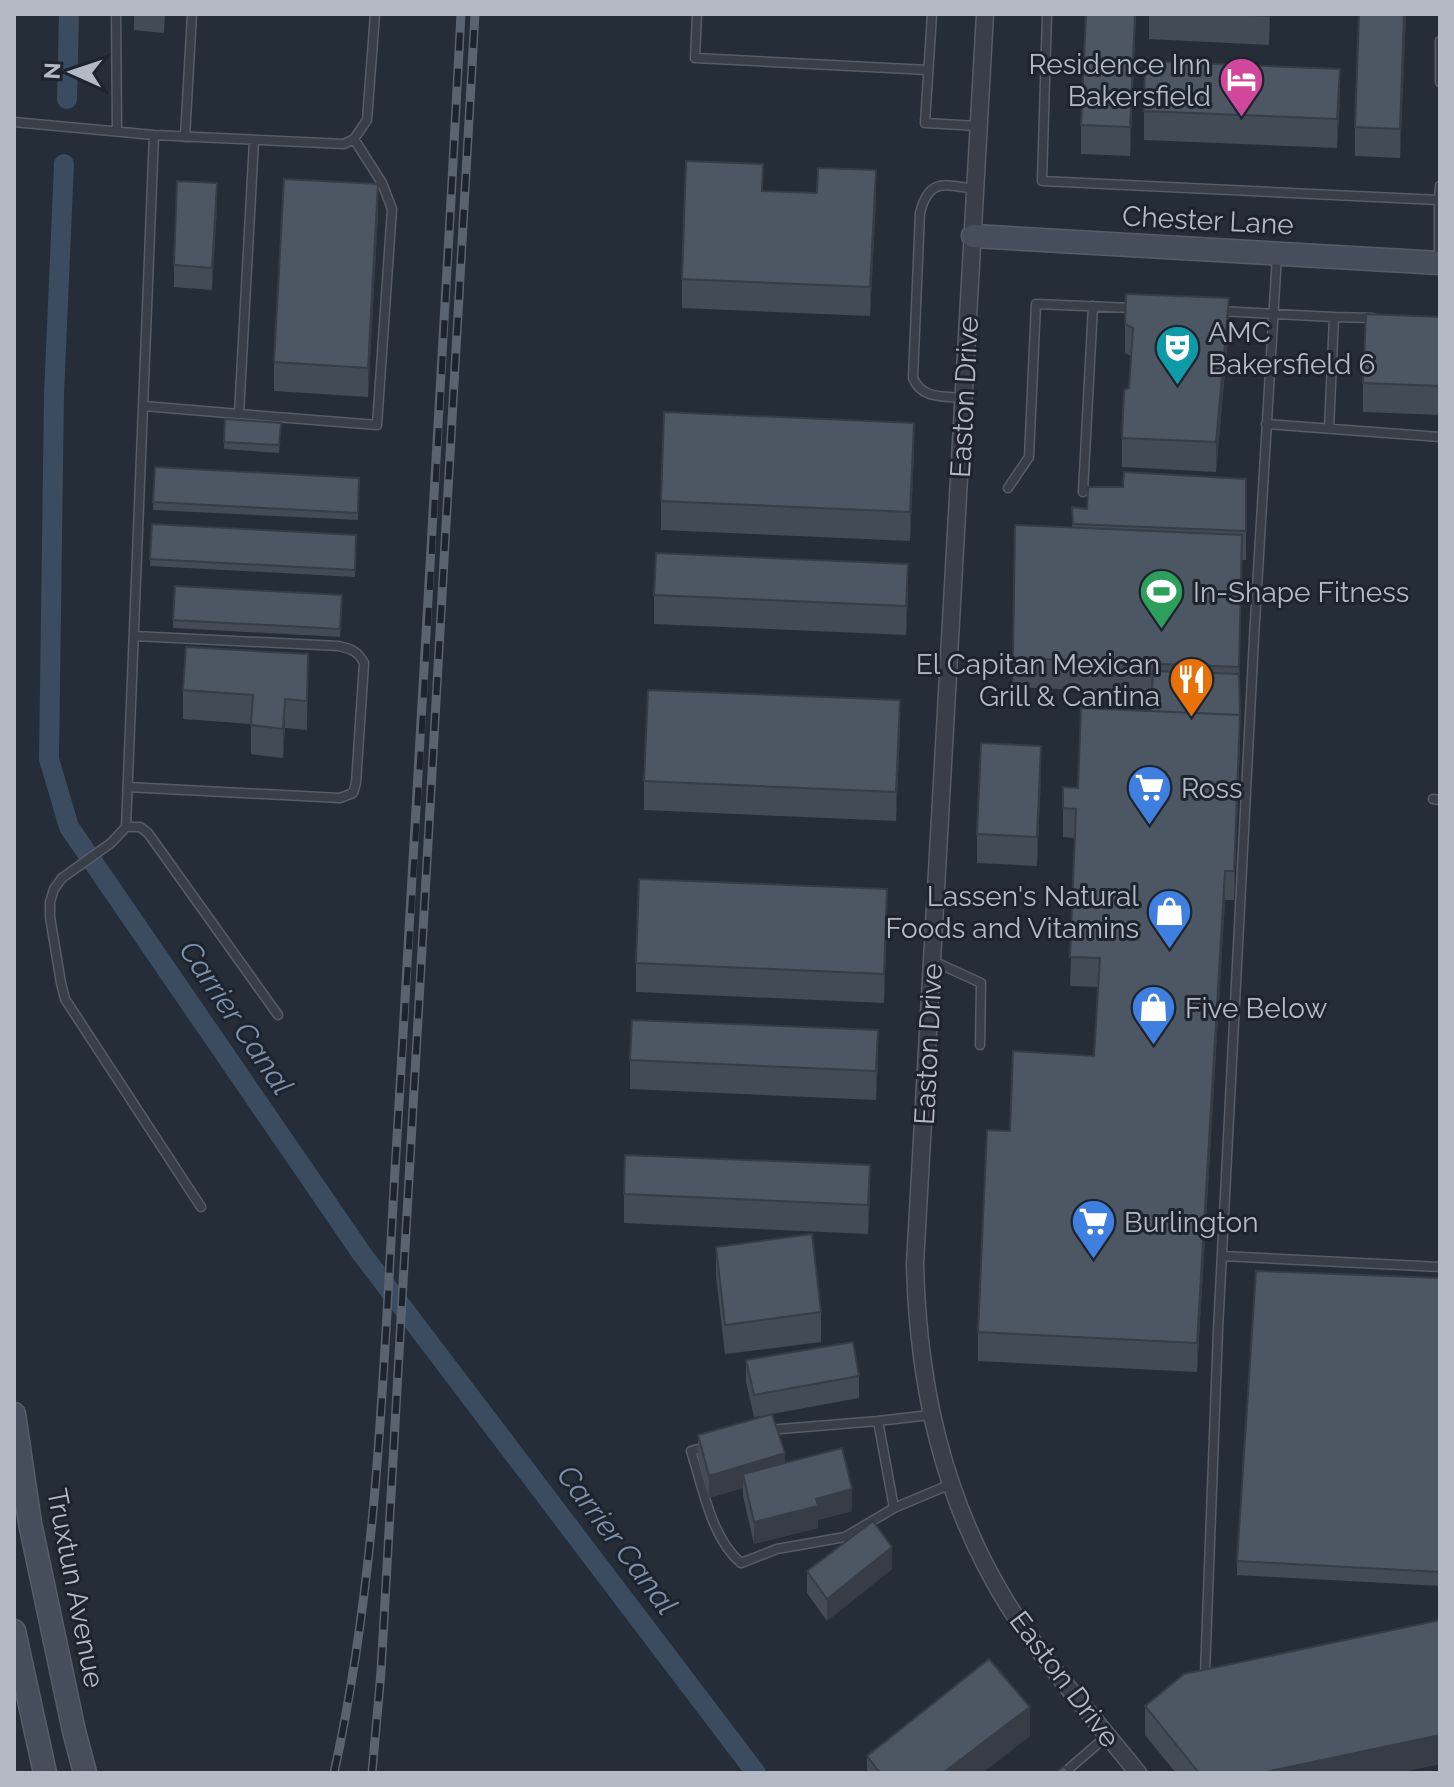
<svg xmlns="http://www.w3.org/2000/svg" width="1454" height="1787" font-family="Raleway,sans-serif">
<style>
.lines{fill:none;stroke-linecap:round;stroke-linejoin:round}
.canal{stroke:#3b4b60;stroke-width:20}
.lane-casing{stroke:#565d67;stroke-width:11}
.street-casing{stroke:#565d67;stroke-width:19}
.secondary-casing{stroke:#565d67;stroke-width:25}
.lane{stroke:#383f49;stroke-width:8}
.street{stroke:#383f49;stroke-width:16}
.secondary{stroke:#464e5c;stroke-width:22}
.rail-casing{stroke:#5a6370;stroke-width:9}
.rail{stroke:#1d242e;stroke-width:6;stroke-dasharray:18;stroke-linecap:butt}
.wall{fill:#424b56}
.shaded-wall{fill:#363d46}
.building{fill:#4d5764;stroke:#363d46;stroke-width:2}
.labels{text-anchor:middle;stroke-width:6;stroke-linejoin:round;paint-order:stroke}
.poi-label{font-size:28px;fill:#b3bac5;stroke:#1d242e;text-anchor:start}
.street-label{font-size:28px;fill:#b3bac5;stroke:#1d242e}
.water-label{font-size:30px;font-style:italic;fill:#7d91aa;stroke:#1d242e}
</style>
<rect width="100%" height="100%" fill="#242d38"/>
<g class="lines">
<path class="canal" d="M 67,99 L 69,14
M 64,164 L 54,395 L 49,759 L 69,827 L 362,1254 L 756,1773"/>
<defs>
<path id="lane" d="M 116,14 L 117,131
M 697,14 L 695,58 L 928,70
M 932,14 L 925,123 L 978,126
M 1047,14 L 1042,181 L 1439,200 L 1439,260
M 1440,41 L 1440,82
M 14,122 L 154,135 L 344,144 L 354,139 L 367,120 L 375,14
M 154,135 L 126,827 L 111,843 L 62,878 L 54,889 L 50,902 L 50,917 L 61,983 L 65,999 L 201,1207
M 185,137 L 192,14
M 1439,200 L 1440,186
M 1219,311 L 1334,317 L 1329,429
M 1334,317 L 1373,318
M 963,398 C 942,396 922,399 913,378 L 920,213 C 929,177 945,185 976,189
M 144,406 L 239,414 L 254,141
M 239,414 L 377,425 L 392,209 L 382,183 L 354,139
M 1266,424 L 1440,437
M 1008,488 L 1029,457 L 1036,304 L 1133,308
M 1083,492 L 1093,306
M 128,787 L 340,798 L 353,793 L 356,783 L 364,663 C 358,651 351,649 339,646 L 134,636
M 1433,799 L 1440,800
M 126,827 L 140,827 L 148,833 L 278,1015
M 933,961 L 981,983 L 980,1045
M 1222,1256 L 1440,1267
M 930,1415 L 878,1421 L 894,1508 L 951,1484
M 768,1430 L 878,1421
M 708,1446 L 691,1451 C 703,1487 711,1538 741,1563 L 777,1549 L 845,1537 L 894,1508
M 1205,1673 L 1218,1330 L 1254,638 L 1277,255
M 1064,1773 L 1108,1735"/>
<path id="street" d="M 985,14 L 915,1264 C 918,1386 943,1500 1008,1605 C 1046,1665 1094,1718 1138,1773"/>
<path id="secondary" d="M 973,236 L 1440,263
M 14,1414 L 30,1523 L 74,1731 L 85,1773
M 14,1631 L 45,1773"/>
</defs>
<use href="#lane" class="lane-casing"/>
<use href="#street" class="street-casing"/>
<use href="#secondary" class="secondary-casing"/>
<use href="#lane" class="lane"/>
<use href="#street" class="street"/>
<use href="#secondary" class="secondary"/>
<defs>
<path id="rail" d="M 334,1773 C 381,1560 384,1337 398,1121 C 422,752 441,383 461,14
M 372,1773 L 381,1672 L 475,14"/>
</defs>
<use href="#rail" class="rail-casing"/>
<use href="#rail" class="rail"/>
</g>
<path class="wall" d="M 134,14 L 165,14 L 164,33 L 134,30 Z
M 1086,14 L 1136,14 L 1130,156 L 1081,154 L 1081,125 Z
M 1149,14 L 1270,14 L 1269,45 L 1149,39 Z
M 1406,14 L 1400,158 L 1355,156 L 1355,127 Z
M 1340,98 L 1337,148 L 1144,140 L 1144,111 Z
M 763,191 L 817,193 L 876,199 L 870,316 L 682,308 L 682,279 Z
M 217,205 L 212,290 L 174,287 L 174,265 Z
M 378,213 L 368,397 L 274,391 L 274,362 Z
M 1440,317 L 1440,415 L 1363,412 L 1363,383 Z
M 1125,324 L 1229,327 L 1216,472 L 1122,467 L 1122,438 L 1129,388 L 1131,356 L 1125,353 Z
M 225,419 L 281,423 L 279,453 L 224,449 Z
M 914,452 L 910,541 L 661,530 L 661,501 Z
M 155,467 L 359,478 L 358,520 L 153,510 Z
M 1246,479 L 1246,560 L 1242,560 L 1239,685 L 1240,742 L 1234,900 L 1225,900 L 1197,1372 L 978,1361 L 978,1332 L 1010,1131 L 1094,1056 L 1098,987 L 1070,986 L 1075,838 L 1063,837 L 1063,808 L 1078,788 L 1151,711 L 1152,693 L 1013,687 L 1013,658 L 1072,527 L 1072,507 L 1087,509 L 1123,487 Z
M 152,524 L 356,535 L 355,577 L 150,566 Z
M 175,586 L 342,595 L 340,637 L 173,628 Z
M 908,593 L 906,635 L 654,624 L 654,595 Z
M 308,654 L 307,730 L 285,728 L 283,758 L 251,754 L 251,724 L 183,719 L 183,690 Z
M 900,729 L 896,821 L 644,810 L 644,781 Z
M 1041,775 L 1037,866 L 977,863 L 977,834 Z
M 887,918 L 884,1003 L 636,992 L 636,963 Z
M 878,1059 L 876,1100 L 630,1089 L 630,1060 Z
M 624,1194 L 870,1194 L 868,1234 L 624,1223 Z
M 716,1247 L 821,1312 L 821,1342 L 725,1354 L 716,1276 Z
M 1440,1278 L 1440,1586 L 1237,1575 L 1237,1561 Z
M 746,1360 L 859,1376 L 859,1398 L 772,1414 L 785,1463 L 852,1511 L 818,1520 L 818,1528 L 754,1544 L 743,1496 L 743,1488 L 709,1498 L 698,1457 L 698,1435 L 767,1415 L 754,1417 L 746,1382 Z
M 892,1569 L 827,1621 L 807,1593 L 807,1571 Z
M 1440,1620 L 1440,1764 L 1397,1773 L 1176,1773 L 1145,1735 L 1145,1706 Z
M 1030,1736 L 982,1773 L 867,1773 L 867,1756 Z"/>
<path class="shaded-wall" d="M 1135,14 L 1136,14 L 1130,156 L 1130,127 Z
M 1404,14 L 1406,14 L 1400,158 L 1400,129 Z
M 1340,69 L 1340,98 L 1337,148 L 1337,119 Z
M 876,170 L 876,199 L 870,316 L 870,287 Z
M 217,183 L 217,205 L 212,290 L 212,268 Z
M 378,184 L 378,213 L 368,397 L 368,368 Z
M 1229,298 L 1229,327 L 1216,472 L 1216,442 Z
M 914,423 L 914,452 L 910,541 L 910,512 Z
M 1242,535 L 1242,564 L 1239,696 L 1239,667 Z
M 908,564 L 908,593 L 906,635 L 906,606 Z
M 285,699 L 285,728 L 283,758 L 283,729 Z
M 900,700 L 900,729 L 896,821 L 896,792 Z
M 1240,715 L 1240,744 L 1234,900 L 1234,871 Z
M 1041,746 L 1041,775 L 1037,866 L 1037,837 Z
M 1225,871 L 1225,900 L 1197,1372 L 1197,1343 Z
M 887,889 L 887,918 L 884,1003 L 884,974 Z
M 878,1030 L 878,1059 L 876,1100 L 876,1071 Z
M 870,1165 L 870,1194 L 868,1234 L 868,1205 Z
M 785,1453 L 785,1475 L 743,1474 L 743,1488 L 709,1498 L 709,1476 Z
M 852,1489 L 852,1511 L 818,1520 L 818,1528 L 754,1544 L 754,1522 L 816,1499 Z
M 892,1547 L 892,1569 L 827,1621 L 827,1599 Z
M 1030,1707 L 1030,1736 L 982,1773 L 943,1773 Z
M 1440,1735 L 1440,1764 L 1397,1773 L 1261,1773 Z"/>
<path class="building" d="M 1086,14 L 1135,14 L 1130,127 L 1081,125 Z
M 1231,14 L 1269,14 L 1269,16 Z
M 1359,14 L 1404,14 L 1400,129 L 1355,127 Z
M 1145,61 L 1340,69 L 1337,119 L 1144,111 Z
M 686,161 L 763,164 L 762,191 L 817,193 L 818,168 L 876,170 L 870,287 L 682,279 Z
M 284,179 L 378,184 L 368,368 L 274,362 Z
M 177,181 L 217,183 L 212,268 L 174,265 Z
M 1126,294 L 1229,298 L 1216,442 L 1122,438 L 1124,390 L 1129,388 L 1133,328 L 1125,324 Z
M 1366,314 L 1440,317 L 1440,386 L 1363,383 Z
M 664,412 L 914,423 L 910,512 L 661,501 Z
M 225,419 L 281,423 L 279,445 L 224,442 Z
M 155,467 L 359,478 L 358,513 L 153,502 Z
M 1124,472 L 1246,479 L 1246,531 L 1073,524 L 1072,507 L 1087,509 L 1088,487 L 1123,487 Z
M 152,524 L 356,535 L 355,570 L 150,559 Z
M 1015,525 L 1242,535 L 1239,667 L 1013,658 Z
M 656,553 L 908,564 L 906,606 L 654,595 Z
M 175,586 L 342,595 L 340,629 L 173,620 Z
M 186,647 L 308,654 L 307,701 L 285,699 L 283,729 L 251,725 L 253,695 L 183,690 Z
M 1153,671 L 1239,674 L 1240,715 L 1151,711 Z
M 648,690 L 900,700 L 896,792 L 644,781 Z
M 1081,708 L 1240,715 L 1234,871 L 1225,871 L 1197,1343 L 978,1332 L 987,1130 L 1010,1131 L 1013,1051 L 1094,1056 L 1100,958 L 1070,957 L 1076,809 L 1063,808 L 1063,787 L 1078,788 Z
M 981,743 L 1041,746 L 1037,837 L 977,834 Z
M 639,879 L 887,889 L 884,974 L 636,963 Z
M 632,1020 L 878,1030 L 876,1071 L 630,1060 Z
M 625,1155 L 870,1165 L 868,1205 L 624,1194 Z
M 812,1234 L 821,1312 L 725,1325 L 716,1247 Z
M 1256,1271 L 1440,1278 L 1440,1572 L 1237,1561 Z
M 853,1342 L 859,1376 L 754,1395 L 746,1360 Z
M 772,1414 L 785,1453 L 709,1476 L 698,1435 Z
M 842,1448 L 852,1489 L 816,1499 L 818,1506 L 754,1522 L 743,1474 Z
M 873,1521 L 892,1547 L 827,1599 L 807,1571 Z
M 1440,1620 L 1440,1735 L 1261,1773 L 1199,1773 L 1145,1706 L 1184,1674 Z
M 989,1659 L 1030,1707 L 943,1773 L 880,1773 L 867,1756 Z
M 1064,1766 L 1070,1773 L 1055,1773 Z"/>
<defs>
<symbol id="hotel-pin" viewBox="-11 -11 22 30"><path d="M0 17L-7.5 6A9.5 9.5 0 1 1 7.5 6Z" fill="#d1479c" stroke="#1d242e"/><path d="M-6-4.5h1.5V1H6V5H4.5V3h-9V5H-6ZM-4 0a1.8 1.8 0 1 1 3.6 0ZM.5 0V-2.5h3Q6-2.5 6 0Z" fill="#fff"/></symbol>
<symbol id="theatre-pin" viewBox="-11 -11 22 30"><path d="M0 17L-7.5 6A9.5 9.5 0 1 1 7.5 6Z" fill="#0f9aa8" stroke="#1d242e"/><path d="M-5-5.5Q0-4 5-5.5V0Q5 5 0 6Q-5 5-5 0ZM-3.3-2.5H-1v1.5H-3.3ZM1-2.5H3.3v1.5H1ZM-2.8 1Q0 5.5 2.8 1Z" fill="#fff"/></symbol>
<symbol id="stadium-pin" viewBox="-11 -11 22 30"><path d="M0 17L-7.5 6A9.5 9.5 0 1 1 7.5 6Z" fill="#2e9e5b" stroke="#1d242e"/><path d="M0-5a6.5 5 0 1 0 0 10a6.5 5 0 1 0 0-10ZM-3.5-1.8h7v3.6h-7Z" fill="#fff"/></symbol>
<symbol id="restaurant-pin" viewBox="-11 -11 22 30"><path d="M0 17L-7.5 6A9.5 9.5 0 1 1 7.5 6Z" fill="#e8710a" stroke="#1d242e"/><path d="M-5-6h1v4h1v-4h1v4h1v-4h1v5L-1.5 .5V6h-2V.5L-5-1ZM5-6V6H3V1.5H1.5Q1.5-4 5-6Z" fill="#fff"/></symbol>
<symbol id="supermarket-pin" viewBox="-11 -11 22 30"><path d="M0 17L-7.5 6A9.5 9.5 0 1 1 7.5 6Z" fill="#3f7fe0" stroke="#1d242e"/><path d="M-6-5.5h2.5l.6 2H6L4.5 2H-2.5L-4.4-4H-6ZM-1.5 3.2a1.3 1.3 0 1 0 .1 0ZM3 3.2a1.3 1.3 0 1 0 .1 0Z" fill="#fff"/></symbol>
<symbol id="shop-pin" viewBox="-11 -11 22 30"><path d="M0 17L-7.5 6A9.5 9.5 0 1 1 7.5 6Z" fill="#3f7fe0" stroke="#1d242e"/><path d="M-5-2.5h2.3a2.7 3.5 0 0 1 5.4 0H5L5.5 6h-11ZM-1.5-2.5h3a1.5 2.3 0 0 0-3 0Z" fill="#fff"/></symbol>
</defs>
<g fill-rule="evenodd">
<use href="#hotel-pin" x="1216" y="54" width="51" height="69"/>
<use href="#theatre-pin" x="1152" y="322" width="51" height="69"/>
<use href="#stadium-pin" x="1136" y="566" width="51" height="69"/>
<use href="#restaurant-pin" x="1166" y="654" width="51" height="69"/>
<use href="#supermarket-pin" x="1124" y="762" width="51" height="69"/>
<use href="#shop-pin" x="1144" y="886" width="51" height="69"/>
<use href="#shop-pin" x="1128" y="982" width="51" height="69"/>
<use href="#supermarket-pin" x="1068" y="1196" width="51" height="69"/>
</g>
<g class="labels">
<g class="poi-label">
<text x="1211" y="74" text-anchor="end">Residence Inn<tspan x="1211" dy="32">Bakersfield</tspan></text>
<text x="1208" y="342">AMC<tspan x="1208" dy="32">Bakersfield 6</tspan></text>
<text x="1193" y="602">In-Shape Fitness</text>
<text x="1160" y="674" text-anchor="end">El Capitan Mexican<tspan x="1160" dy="32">Grill &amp; Cantina</tspan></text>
<text x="1181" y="798">Ross</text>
<text x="1139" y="906" text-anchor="end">Lassen's Natural<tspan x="1139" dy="32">Foods and Vitamins</tspan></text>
<text x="1185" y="1018">Five Below</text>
<text x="1124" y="1232">Burlington</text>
</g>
<g class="street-label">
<text transform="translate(1208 220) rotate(3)" y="10">Chester Lane</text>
<text transform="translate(964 397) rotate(-87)" y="10">Easton Drive</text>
<text transform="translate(928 1044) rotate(-87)" y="10">Easton Drive</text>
<text transform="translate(76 1588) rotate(79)" y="10">Truxtun Avenue</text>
<text transform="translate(1065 1679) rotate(53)" y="10">Easton Drive</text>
</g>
<g class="water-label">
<text transform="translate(236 1018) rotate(56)" y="10">Carrier Canal</text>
<text transform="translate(617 1540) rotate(53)" y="10">Carrier Canal</text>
</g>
</g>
<rect width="1454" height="1787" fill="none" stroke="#b3bac5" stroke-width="32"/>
<g transform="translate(72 72) rotate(273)" stroke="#1d242e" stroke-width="6" paint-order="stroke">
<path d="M0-6L14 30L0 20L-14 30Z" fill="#b3bac5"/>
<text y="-12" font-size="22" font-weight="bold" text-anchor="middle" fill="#b3bac5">N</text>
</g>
</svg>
